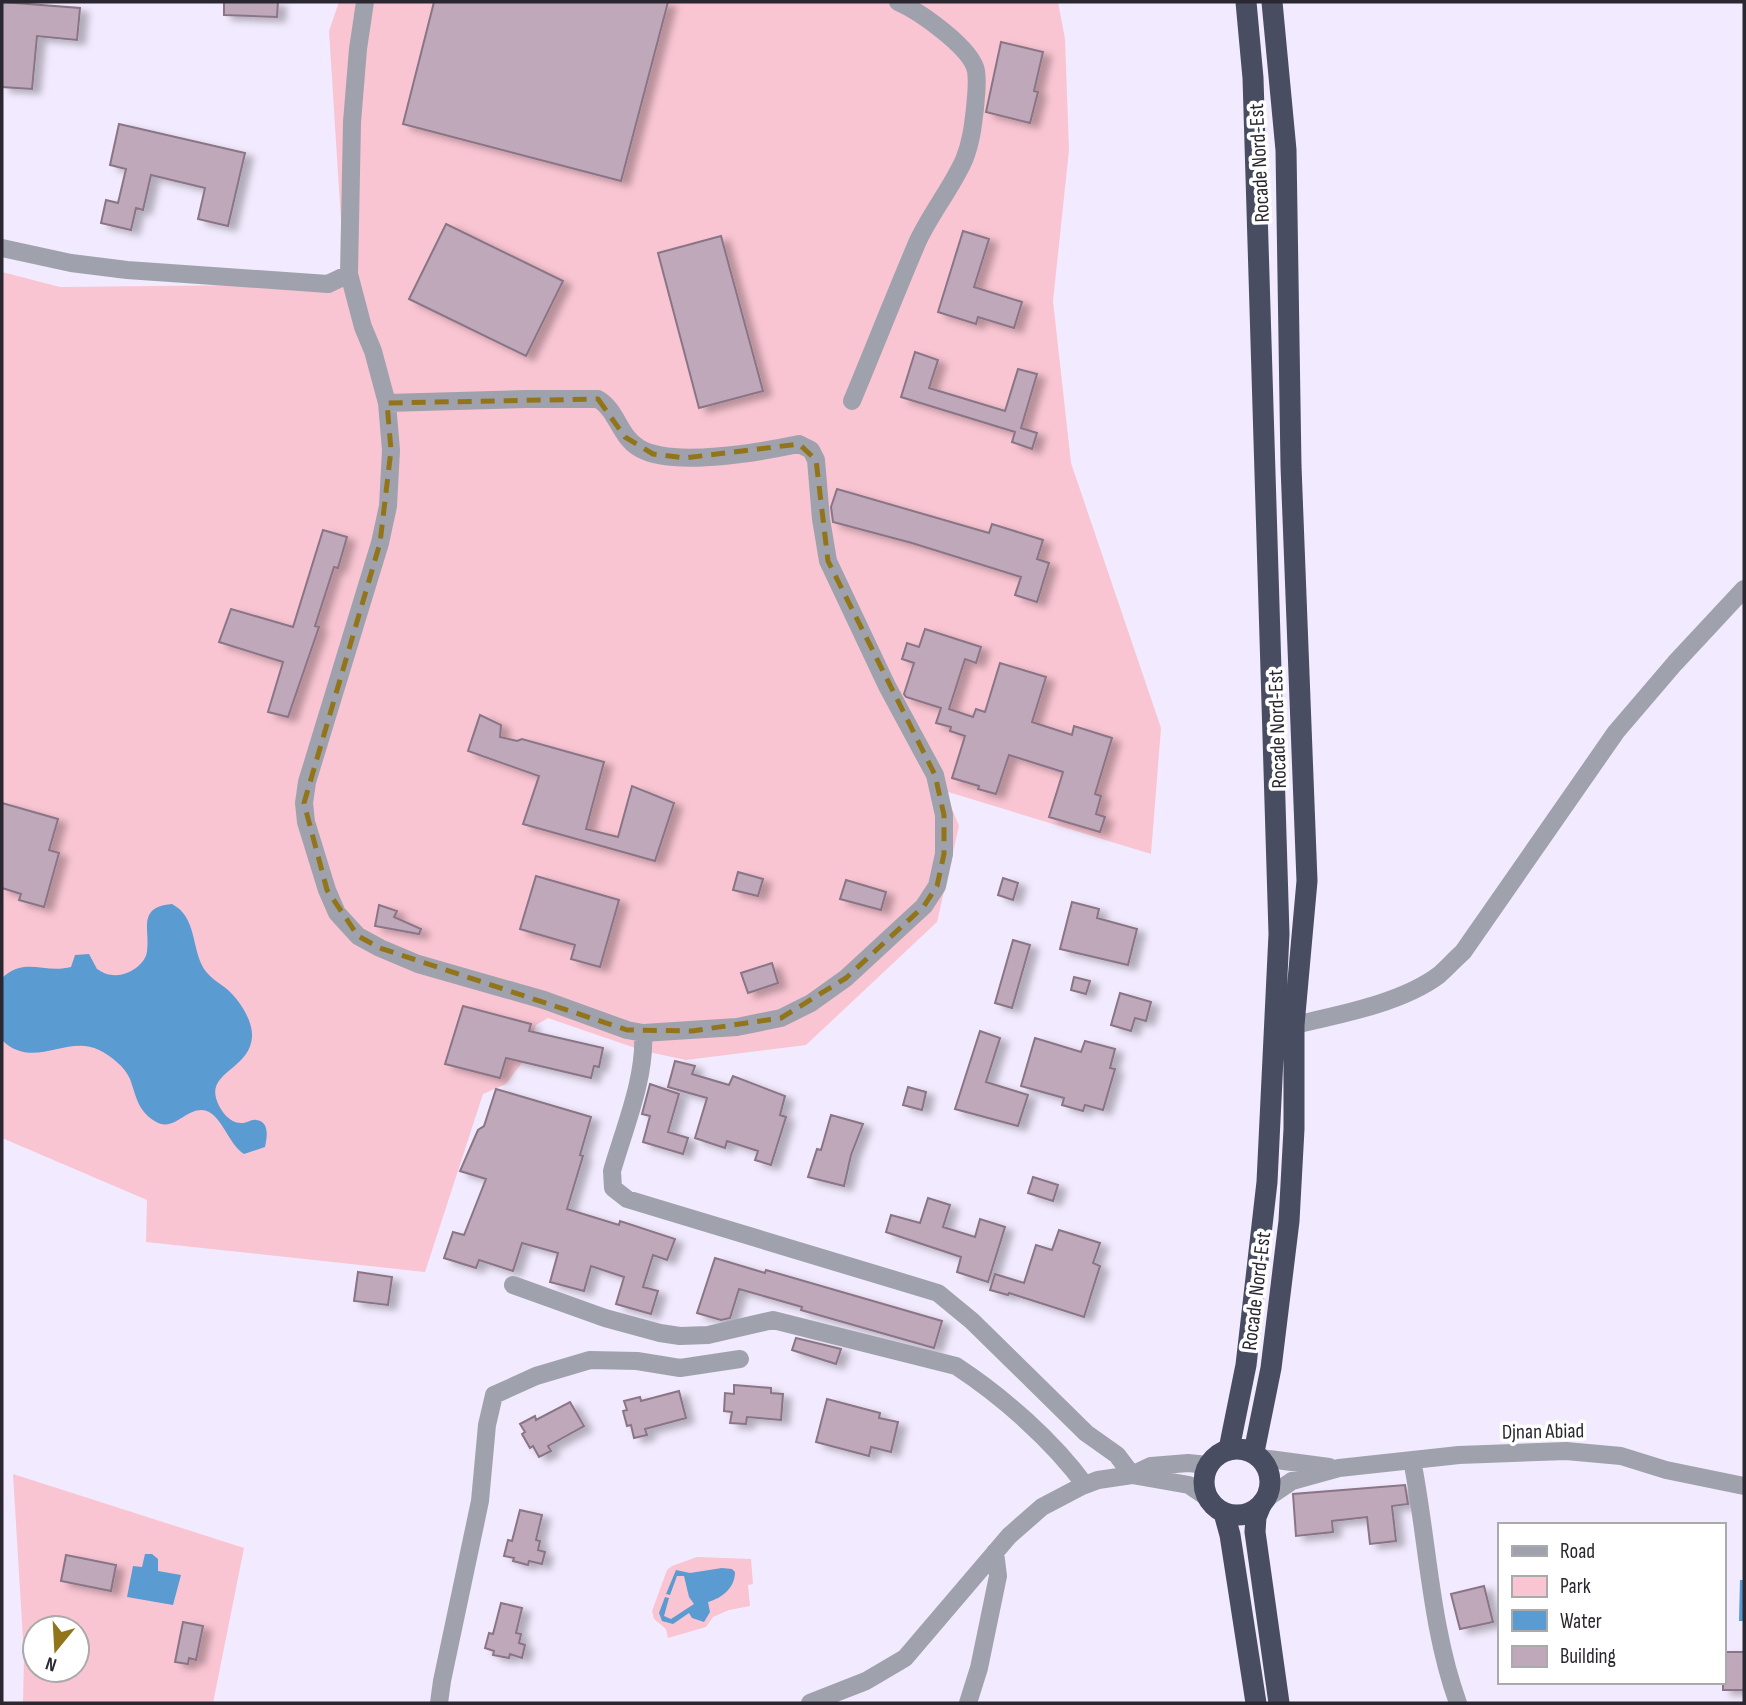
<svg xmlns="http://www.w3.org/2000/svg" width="1746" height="1705" font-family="'Sofia Sans Condensed',sans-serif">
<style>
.green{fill:#f9c5d2;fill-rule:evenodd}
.water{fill:#5a9bd2}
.building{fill:#bea8b9;stroke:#8a7586;stroke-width:2;filter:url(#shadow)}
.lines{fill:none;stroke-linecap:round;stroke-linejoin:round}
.street{stroke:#9fa2ad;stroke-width:18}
.highway{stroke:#484d62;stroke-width:21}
.marked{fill:none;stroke:#92751b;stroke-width:5;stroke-dasharray:14 9;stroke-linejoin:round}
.labels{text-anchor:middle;stroke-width:7;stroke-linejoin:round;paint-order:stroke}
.street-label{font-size:21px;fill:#2b2730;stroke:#fff}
</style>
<defs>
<filter id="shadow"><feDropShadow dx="8" dy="4.5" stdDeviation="3.5" flood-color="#0004"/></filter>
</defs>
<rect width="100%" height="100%" fill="#f2eafe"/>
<path class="green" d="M 339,2 L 1058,2 L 1065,39 L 1069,150 L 1053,301 L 1071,463 L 1161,728 L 1151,854 L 945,791 L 959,826 L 937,922 L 806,1045 L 686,1060 L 644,1051 L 548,1018 L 536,1025 L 524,1060 L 506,1084 L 483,1094 L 425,1272 L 146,1242 L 147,1200 L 2,1138 L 2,272 L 60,287 L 345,284 L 329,31 Z
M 13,1474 L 244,1548 L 213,1703 L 23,1703 L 24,1656 ZM 35,1628 L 77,1628 L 77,1670 L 35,1670 Z
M 697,1557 L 751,1559 L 753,1584 L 748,1585 L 750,1606 L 729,1610 L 713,1617 L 706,1627 L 668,1638 L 666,1629 L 654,1619 L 652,1611 L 667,1570 L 672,1566 Z"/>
<path class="water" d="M 172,904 C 197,917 191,947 204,969 C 211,979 220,983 228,990 C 240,1001 253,1021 252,1037 C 250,1068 209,1072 216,1098 C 219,1109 229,1123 241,1123 C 246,1124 251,1119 256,1120 C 270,1121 267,1138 265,1147 L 244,1154 C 227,1143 221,1111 202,1110 C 183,1110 173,1134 153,1120 C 137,1109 136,1095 130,1079 C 125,1067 110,1055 99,1050 C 67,1034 33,1071 2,1040 L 2,978 C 25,956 44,974 71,967 L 75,955 L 89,954 L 97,969 C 102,972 107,975 113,975 C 126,977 146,965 147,951 C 150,929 137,907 172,904 Z
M 145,1554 L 152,1554 L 158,1559 L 158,1571 L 181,1575 L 173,1605 L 127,1597 L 133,1566 L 142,1567 Z
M 722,1568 L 732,1569 L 735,1572 C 735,1588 722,1598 708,1602 L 710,1612 L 704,1622 L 692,1618 L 689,1613 L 673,1624 L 662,1621 L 659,1613 L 665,1597 L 669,1598 L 664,1616 L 671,1619 L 694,1604 L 689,1597 L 684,1576 L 677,1576 L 670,1595 L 666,1594 L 676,1570 L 690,1573 Z
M 1740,1580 L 1744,1580 L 1744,1621 L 1739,1621 Z"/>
<path class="building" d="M 2,2 L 80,8 L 77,40 L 37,36 L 32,89 L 2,87 Z
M 224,2 L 278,2 L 277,17 L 224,15 Z
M 434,2 L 668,2 L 621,181 L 403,124 Z
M 1001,42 L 1043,52 L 1034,91 L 1038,92 L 1030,123 L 986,112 Z
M 119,124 L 245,153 L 228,226 L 198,219 L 205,188 L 151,175 L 143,210 L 136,208 L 131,230 L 101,223 L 106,200 L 118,203 L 126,169 L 110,165 Z
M 446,224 L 563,281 L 526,356 L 409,299 Z
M 963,231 L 989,239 L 974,287 L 1022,302 L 1014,328 L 978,317 L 976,324 L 938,312 Z
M 721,236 L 763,391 L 699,408 L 658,253 Z
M 915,352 L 938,360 L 929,388 L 1005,411 L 1018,369 L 1037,374 L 1021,428 L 1037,433 L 1032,449 L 1012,442 L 1015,432 L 901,397 Z
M 837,489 L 989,533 L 992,524 L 1043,540 L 1037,559 L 1049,563 L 1037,602 L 1015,595 L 1021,577 L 912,543 L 833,522 L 831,507 Z
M 323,530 L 347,537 L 338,568 L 334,567 L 315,626 L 319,627 L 288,717 L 268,712 L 283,662 L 219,642 L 231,609 L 293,627 Z
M 925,629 L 981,647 L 976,663 L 965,659 L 949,709 L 973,717 L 976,709 L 985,712 L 1000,663 L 1046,677 L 1032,722 L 1072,735 L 1074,726 L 1112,738 L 1095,794 L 1101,796 L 1096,814 L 1105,817 L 1100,832 L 1049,817 L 1063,772 L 1009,755 L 996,794 L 978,789 L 979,786 L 952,778 L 965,736 L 950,731 L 951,727 L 936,723 L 941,708 L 906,697 L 904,694 L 914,663 L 902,659 L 907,643 L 919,647 Z
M 480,715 L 501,725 L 500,737 L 517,741 L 522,739 L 604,762 L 586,829 L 618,837 L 632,786 L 674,803 L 655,861 L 523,824 L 539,776 L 468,751 Z
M 2,803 L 58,819 L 49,850 L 59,853 L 44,907 L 19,900 L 21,894 L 2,888 Z
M 738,872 L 763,879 L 758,896 L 733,890 Z
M 536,876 L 619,900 L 600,967 L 571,959 L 575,945 L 520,929 Z
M 1003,878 L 1018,883 L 1013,900 L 998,895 Z
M 846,880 L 886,892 L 881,910 L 840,899 Z
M 1072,902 L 1099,909 L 1097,918 L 1137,929 L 1128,965 L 1060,949 Z
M 379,905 L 397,911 L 394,917 L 421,929 L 419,934 L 375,926 Z
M 1013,940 L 1030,945 L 1012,1008 L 995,1003 Z
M 772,963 L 778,983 L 748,993 L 741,973 Z
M 1074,977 L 1090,981 L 1086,994 L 1071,990 Z
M 1120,993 L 1151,1002 L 1146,1021 L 1135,1018 L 1131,1031 L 1111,1025 Z
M 463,1006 L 531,1024 L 529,1031 L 603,1048 L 599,1067 L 594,1066 L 591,1078 L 506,1058 L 500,1078 L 445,1064 Z
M 980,1031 L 1000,1038 L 986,1082 L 1028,1095 L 1018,1126 L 955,1109 Z
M 1035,1038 L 1081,1052 L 1085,1041 L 1115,1049 L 1110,1068 L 1115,1069 L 1103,1110 L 1085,1105 L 1083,1111 L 1062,1105 L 1064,1098 L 1021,1086 Z
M 675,1061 L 695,1066 L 692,1074 L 729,1085 L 733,1076 L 785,1096 L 780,1115 L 786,1117 L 771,1165 L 755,1160 L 758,1151 L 727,1141 L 725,1148 L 695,1138 L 707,1098 L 668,1087 Z
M 650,1084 L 679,1094 L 668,1132 L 688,1138 L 683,1154 L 643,1142 L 650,1116 L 642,1114 Z
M 908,1087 L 926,1092 L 922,1110 L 903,1105 Z
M 496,1089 L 591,1117 L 580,1155 L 583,1156 L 567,1209 L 619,1225 L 620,1221 L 675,1239 L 667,1260 L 653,1255 L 643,1287 L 658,1291 L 651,1314 L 616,1304 L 624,1277 L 591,1266 L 584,1291 L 550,1282 L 558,1253 L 522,1243 L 513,1271 L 479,1260 L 476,1268 L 444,1258 L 453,1232 L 464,1235 L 486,1179 L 460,1171 L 478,1130 L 484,1126 Z
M 831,1115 L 863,1124 L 851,1155 L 844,1186 L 808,1177 L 817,1149 L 821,1150 Z
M 1033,1177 L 1058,1185 L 1053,1201 L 1028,1193 Z
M 928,1198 L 950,1205 L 943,1227 L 975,1237 L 980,1219 L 1005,1227 L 988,1282 L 957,1272 L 961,1257 L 886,1232 L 891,1215 L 920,1223 Z
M 1059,1230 L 1100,1243 L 1093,1263 L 1100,1266 L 1084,1317 L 1009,1293 L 1008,1295 L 990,1290 L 995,1274 L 1024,1283 L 1036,1245 L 1052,1250 Z
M 715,1258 L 765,1273 L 766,1270 L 942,1321 L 934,1348 L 801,1310 L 802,1307 L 739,1289 L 730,1318 L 721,1320 L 697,1313 Z
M 358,1272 L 392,1277 L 388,1305 L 354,1301 Z
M 796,1338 L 841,1349 L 836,1364 L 792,1350 Z
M 734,1385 L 771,1388 L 771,1393 L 783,1394 L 781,1420 L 747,1417 L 746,1424 L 730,1423 L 732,1412 L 724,1411 L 725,1393 L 734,1394 Z
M 679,1391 L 686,1418 L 645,1429 L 647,1435 L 634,1438 L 631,1425 L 627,1426 L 623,1411 L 627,1410 L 624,1401 L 640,1397 L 641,1401 Z
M 827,1399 L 880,1413 L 879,1418 L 898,1422 L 891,1452 L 871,1447 L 869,1456 L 816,1442 Z
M 570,1402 L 584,1426 L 548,1446 L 551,1451 L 539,1457 L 533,1446 L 530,1448 L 522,1434 L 525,1432 L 520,1424 L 535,1416 L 536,1420 Z
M 1405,1485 L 1408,1504 L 1392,1506 L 1396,1541 L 1370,1544 L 1367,1517 L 1332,1521 L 1333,1532 L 1296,1536 L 1293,1494 Z
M 520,1510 L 542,1515 L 536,1540 L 540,1541 L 538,1550 L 545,1552 L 542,1564 L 529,1561 L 528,1565 L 513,1561 L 514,1558 L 504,1556 L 508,1540 L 512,1541 Z
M 66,1555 L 116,1565 L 111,1591 L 61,1581 Z
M 1484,1586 L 1493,1622 L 1460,1629 L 1451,1594 Z
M 501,1603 L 522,1608 L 516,1633 L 521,1634 L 519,1643 L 525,1645 L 522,1658 L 510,1654 L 509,1658 L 493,1655 L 494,1651 L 485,1648 L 489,1633 L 493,1634 Z
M 183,1622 L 203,1626 L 196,1660 L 189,1658 L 188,1664 L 175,1662 Z
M 1723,1652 L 1744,1652 L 1744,1690 L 1723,1690 Z"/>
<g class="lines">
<path class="street" d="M 365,2 L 358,49 L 352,122 L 349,274 L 363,327 L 373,351 L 387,403 L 391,450 L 388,506 L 380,543 L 307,782 L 304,803 L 306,822 L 327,890 L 337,913 L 358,936 L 380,948 L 418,964 L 544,1000 L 627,1030 L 643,1033 L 737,1027 L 781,1018 L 811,1003 L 846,978 L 924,906 L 937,886 L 944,854 L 944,815 L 935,775 L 887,686 L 828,561 L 821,519 L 816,460 L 811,450 L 799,444 C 760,452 672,468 639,448 C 619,436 617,410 598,399 L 526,399 L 387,403
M 2,248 L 71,263 L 127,270 L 328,284 L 349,274
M 852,401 C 874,348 895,295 917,243 C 930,214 951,189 964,160 C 971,143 973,126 975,108 C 976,96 978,82 976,71 C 972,48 919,11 898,2
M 1294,1025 C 1338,1015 1402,1003 1439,975 C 1447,968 1455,959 1463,952 L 1616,732 L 1675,663 L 1744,589
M 643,1033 C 646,1077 624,1129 612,1171 L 613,1188 L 627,1199 L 938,1293 L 972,1321 L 1086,1433 L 1117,1455 L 1132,1475 L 1189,1485 L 1208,1498
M 513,1285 L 605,1318 L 660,1333 L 680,1336 L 708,1335 L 773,1320 L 956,1366 C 1002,1396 1053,1441 1085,1485
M 1261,1458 L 1329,1467
M 1412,1460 C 1428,1541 1430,1626 1458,1703
M 1267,1498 L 1292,1481 L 1339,1468 L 1459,1455 L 1566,1451 L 1621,1456 L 1666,1470 L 1744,1486
M 439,1703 L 442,1681 L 480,1501 L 487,1425 L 494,1395 L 536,1376 L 590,1360 L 637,1361 L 680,1368 L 740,1359
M 810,1703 L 866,1681 L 905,1658 L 1009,1536 L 1042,1507 L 1082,1486 L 1098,1480 L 1132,1475 L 1151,1466 L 1188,1463 L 1208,1465
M 968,1703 L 979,1668 L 998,1576 L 995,1552"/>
<path class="highway" d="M1204 1482a33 33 0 1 1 66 0a33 33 0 1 1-66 0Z
M 1229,1449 L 1246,1365 L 1267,1182 L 1279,934 L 1253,78 L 1246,2
M 1254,1452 L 1271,1368 L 1289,1221 L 1294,1129 L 1294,1025 L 1307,881 L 1291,466 L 1286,150 L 1272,2
M 1261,1505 L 1256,1517 L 1255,1532 L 1279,1703
M 1221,1511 L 1224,1513 L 1230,1535 L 1256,1703"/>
</g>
<path class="marked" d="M 598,399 L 625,437 L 653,454 L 685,458 L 799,444 L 816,460 L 828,561 L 935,775 L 944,815 L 944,854 L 937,886 L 924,906 L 846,978 L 781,1018 L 692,1031 L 627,1030 L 380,948 L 358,936 L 327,890 L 304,803 L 380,543 L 391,450 L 387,403 Z"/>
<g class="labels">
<g class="street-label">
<text transform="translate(1259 163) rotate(-93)" y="7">Rocade Nord-Est</text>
<text transform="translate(1277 729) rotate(-92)" y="7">Rocade Nord-Est</text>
<text transform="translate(1256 1291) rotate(-83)" y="7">Rocade Nord-Est</text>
<text transform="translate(1543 1431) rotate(-1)" y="7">Djnan Abiad</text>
</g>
</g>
<rect width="1746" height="1705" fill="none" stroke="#2b2730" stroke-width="7"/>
<rect x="1498" y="1523" width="228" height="161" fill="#ffffff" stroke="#aaa9ac" stroke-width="2"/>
<rect x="1512" y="1546" width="35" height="10" fill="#9fa2ad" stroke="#aaa9ac" stroke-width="2"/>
<text x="1560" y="1558" font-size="21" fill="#2b2730">Road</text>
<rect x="1512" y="1576" width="35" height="21" fill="#f9c5d2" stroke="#aaa9ac" stroke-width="2"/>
<text x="1560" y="1593" font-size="21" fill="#2b2730">Park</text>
<rect x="1512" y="1610" width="35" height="21" fill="#5a9bd2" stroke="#aaa9ac" stroke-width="2"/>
<text x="1560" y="1628" font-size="21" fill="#2b2730">Water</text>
<rect x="1512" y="1646" width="35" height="21" fill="#bea8b9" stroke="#aaa9ac" stroke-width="2"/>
<text x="1560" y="1663" font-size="21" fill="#2b2730">Building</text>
<g transform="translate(56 1649) rotate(198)"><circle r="33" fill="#ffffff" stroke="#aaa9ac" stroke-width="2"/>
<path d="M0-5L12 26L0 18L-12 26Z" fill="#92751b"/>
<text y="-10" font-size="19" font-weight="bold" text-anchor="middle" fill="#2b2730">N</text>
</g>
</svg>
